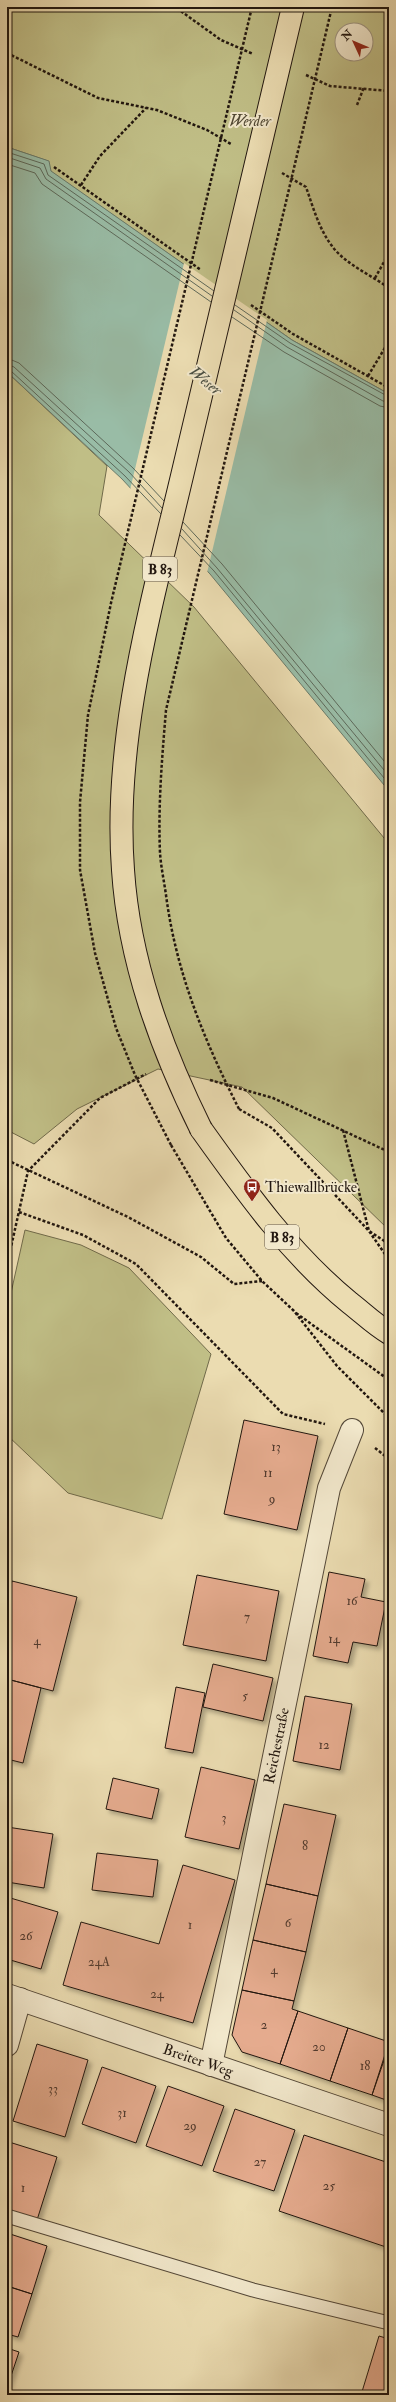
<svg xmlns="http://www.w3.org/2000/svg" width="396" height="2402" font-family="'IM FELL Double Pica',serif">
<style>
.green{fill:#c0be86;stroke:#706a4a;fill-rule:evenodd}
.water{fill:#99bca6;stroke:#697a6a}
.pier{fill:#ebdcb1}
.lines{fill:none;stroke-linecap:round;stroke-linejoin:round}
.shore{stroke:#5d695a;stroke-width:1}
.building{fill:#e5ab8e;stroke:#21160f;filter:url(#shadow)}
.service-casing{stroke:#544838;stroke-width:15}
.minor-casing{stroke:#544838;stroke-width:24}
.primary-casing{stroke:#21160f;stroke-width:24}
.path{stroke:#21160f;stroke-width:2.5;stroke-dasharray:3 2;stroke-linecap:butt}
.service{stroke:#f2e8cc;stroke-width:13}
.minor{stroke:#f2e8cc;stroke-width:22}
.primary{stroke:#ebdcb1;stroke-width:22}
.primary-bridge-casing{stroke:#21160f;stroke-width:24;stroke-linecap:butt}
.path-bridge{stroke:#21160f;stroke-width:2.5;stroke-dasharray:3 2;stroke-linecap:butt}
.primary-bridge{stroke:#ebdcb1;stroke-width:22}
.labels{text-anchor:middle;stroke-width:4;stroke-linejoin:round;paint-order:stroke}
.number-label{font-size:13px;fill:#523b2f}
.shield{fill:#f2e8cc;stroke:#605548;stroke-width:1}
.shield-label{font-size:14px;font-weight:bold;fill:#21160f}
.park-label{font-size:15px;font-style:italic;fill:#514833;stroke:#f2e8cc}
.poi-label{font-size:15px;fill:#21160f;stroke:#f2e8cc;text-anchor:start}
.street-label{font-size:15px;fill:#21160f;stroke:#f2e8cc}
.water-label{font-size:16px;font-style:italic;fill:#4b5044;stroke:#f2e8cc}
</style>
<defs>
<filter id="shadow"><feDropShadow dx="3.5" dy="3.5" stdDeviation="2" flood-color="#0004"/></filter>
</defs>
<rect width="100%" height="100%" fill="#ebdcb1"/>
<filter id="stains"><feTurbulence type="fractalNoise" baseFrequency=".005" numOctaves="4"/><feColorMatrix values="0 0 0 0 .2 0 0 0 0 .09 0 0 0 0 .02 0 0 0 .5 -.17"/></filter>
<radialGradient id="worn" r=".72"><stop offset=".6" stop-color="#630" stop-opacity="0"/><stop offset="1" stop-color="#630" stop-opacity=".3"/></radialGradient>
<path class="green" d="M 7,7 L 389,7 L 389,394 L 292,340 L 50,171 L 48,161 L 7,147 ZM 342,30 L 366,30 L 366,54 L 342,54 Z
M 7,372 L 107,466 L 99,515 L 194,607 L 389,844 L 389,1230 L 242,1087 L 158,1069 L 77,1109 L 34,1144 L 7,1130 Z
M 25,1230 L 81,1245 L 129,1268 L 211,1354 L 162,1519 L 68,1493 L 7,1435 L 7,1311 Z"/>
<path class="water" d="M 7,147 L 49,161 L 51,171 L 292,340 L 389,394 L 389,791 L 210,574 L 122,479 L 7,372 Z"/>
<path class="pier" d="M 184,263 L 267,320 L 207,573 L 130,490 Z"/>
<g class="lines">
<path class="shore" d="M 7,152 L 44,164 L 48,175 L 214,291
M 7,157 L 40,168 L 46,179 L 212,296
M 7,164 L 35,173 L 42,184 L 211,302
M 235,305 L 290,343 L 389,397
M 234,310 L 287,347 L 383,401 L 389,402
M 232,317 L 284,352 L 380,406 L 389,408
M 7,358 L 19,363 L 133,468 L 164,501
M 7,364 L 14,367 L 129,472 L 162,508
M 7,370 L 11,371 L 125,476 L 161,514
M 183,522 L 222,564 L 389,767
M 182,529 L 217,568 L 389,776
M 180,535 L 214,571 L 389,784"/>
</g>
<path class="building" d="M 244,1420 L 318,1436 L 297,1530 L 224,1514 Z
M 329,1572 L 365,1579 L 361,1597 L 386,1602 L 377,1646 L 353,1642 L 348,1663 L 313,1656 Z
M 197,1575 L 279,1591 L 266,1661 L 183,1645 Z
M 12,1581 L 77,1597 L 53,1691 L 7,1679 L 7,1600 Z
M 213,1664 L 273,1678 L 263,1721 L 203,1707 Z
M 7,1679 L 41,1688 L 23,1763 L 7,1759 Z
M 176,1687 L 205,1693 L 193,1753 L 165,1748 Z
M 305,1696 L 352,1704 L 340,1770 L 293,1761 Z
M 201,1767 L 255,1780 L 239,1849 L 185,1837 Z
M 113,1778 L 159,1789 L 152,1819 L 106,1809 Z
M 284,1804 L 336,1815 L 318,1896 L 266,1884 Z
M 7,1827 L 53,1834 L 44,1888 L 7,1882 Z
M 97,1853 L 158,1860 L 153,1897 L 92,1890 Z
M 183,1865 L 235,1880 L 193,2023 L 63,1985 L 81,1922 L 159,1944 Z
M 266,1884 L 318,1896 L 306,1952 L 253,1940 Z
M 7,1897 L 58,1912 L 41,1969 L 7,1959 Z
M 253,1940 L 306,1952 L 294,2001 L 242,1990 Z
M 242,1990 L 294,2001 L 292,2009 L 298,2011 L 280,2064 L 242,2052 L 232,2035 Z
M 298,2011 L 348,2028 L 330,2081 L 280,2064 Z
M 348,2028 L 389,2042 L 372,2095 L 330,2081 Z
M 37,2044 L 88,2060 L 65,2137 L 13,2121 Z
M 389,2046 L 389,2101 L 372,2095 Z
M 102,2067 L 156,2086 L 136,2143 L 82,2124 Z
M 168,2086 L 224,2106 L 202,2166 L 146,2146 Z
M 235,2109 L 295,2130 L 274,2191 L 213,2171 Z
M 304,2135 L 389,2163 L 389,2248 L 279,2211 Z
M 9,2142 L 57,2157 L 37,2220 L 7,2210 Z
M 7,2233 L 47,2246 L 32,2294 L 7,2286 Z
M 7,2286 L 32,2294 L 18,2337 L 7,2334 Z
M 379,2336 L 389,2339 L 389,2395 L 361,2395 Z
M 7,2348 L 19,2352 L 7,2388 Z"/>
<g class="lines">
<defs>
<path id="service" d="M 7,2216 L 253,2290 L 389,2323"/>
<g id="minor">
<path id="s1" d="M 7,1995 L 389,2125"/>
<path d="M 7,2045 L 20,1999"/>
<path id="s2" d="M 211,2065 L 329,1488 L 352,1430"/>
</g>
<path id="primary" d="M 201,1129 C 246,1192 290,1254 350,1303 C 363,1313 375,1325 389,1333"/>
</defs>
<use href="#service" class="service-casing"/>
<use href="#minor" class="minor-casing"/>
<use href="#primary" class="primary-casing"/>
<path class="path" d="M 178,7 L 182,12 L 221,40 L 253,54
M 7,53 L 98,98 L 157,110 L 207,130 L 231,144
M 306,75 L 330,86 L 389,91
M 357,105 L 364,87
M 54,167 L 201,270
M 282,173 L 306,187 C 313,207 319,229 332,246 C 345,264 371,275 389,288
M 81,185 L 100,156 L 146,108
M 375,278 L 389,253
M 251,305 L 293,334 L 389,388
M 368,376 L 389,341
M 210,1080 L 273,1098 L 389,1152
M 239,1109 L 272,1128 L 369,1231 L 389,1260
M 343,1130 L 369,1231 L 389,1244
M 171,1145 L 226,1238 L 262,1281 L 294,1311 L 337,1366 L 389,1418
M 7,1160 L 128,1217 L 201,1257 L 234,1284 L 262,1281
M 19,1212 L 83,1235 L 136,1264 L 283,1414 L 325,1424
M 7,1265 L 28,1171 L 100,1098 L 146,1074
M 296,1313 L 389,1380
M 375,1448 L 389,1459"/>
<use href="#service" class="service"/>
<use href="#minor" class="minor"/>
<use href="#primary" class="primary"/>
<defs>
<path id="primary-bridge" d="M 201,1129 C 161,1048 129,961 123,870 C 113,738 152,603 182,476 C 219,320 256,163 293,7"/>
</defs>
<use href="#primary-bridge" class="primary-bridge-casing"/>
<path class="path-bridge" d="M 239,1109 C 204,1040 176,972 166,895 C 164,881 161,867 160,853 C 158,805 162,758 166,710 L 332,7
M 171,1145 L 135,1075 L 116,1028 L 95,953 L 80,870 L 80,802 L 88,715 L 111,603 L 252,7"/>
<use href="#primary-bridge" class="primary-bridge"/>
</g>
<defs>
<symbol id="bus-pin" viewBox="-11 -11 22 30"><path d="M0 17L-7.5 6A9.5 9.5 0 1 1 7.5 6Z" fill="#8f2418" stroke="#f2e8cc"/><path d="M-5-6H5V4H4V6H2V4H-2V6H-4V4H-5ZM-3.5-4V0h7V-4ZM-3.5 1.2v1.5H-2V1.2ZM2 1.2v1.5H3.5V1.2Z" fill="#fff"/></symbol>
</defs>
<g fill-rule="evenodd">
<use href="#bus-pin" x="242" y="1177" width="20" height="27"/>
</g>
<g class="labels">
<g class="number-label">
<text x="276" y="1451">13</text>
<text x="268" y="1477">11</text>
<text x="272" y="1503">9</text>
<text x="352" y="1605">16</text>
<text x="247" y="1621">7</text>
<text x="334" y="1643">14</text>
<text x="37" y="1645">4</text>
<text x="245" y="1700">5</text>
<text x="324" y="1749">12</text>
<text x="224" y="1822">3</text>
<text x="305" y="1850">8</text>
<text x="288" y="1927">6</text>
<text x="190" y="1929">1</text>
<text x="26" y="1940">26</text>
<text x="99" y="1966">24A</text>
<text x="274" y="1974">4</text>
<text x="157" y="1998">24</text>
<text x="264" y="2029">2</text>
<text x="319" y="2051">20</text>
<text x="365" y="2070">18</text>
<text x="53" y="2093">33</text>
<text x="122" y="2117">31</text>
<text x="190" y="2130">29</text>
<text x="260" y="2166">27</text>
<text x="329" y="2190">25</text>
<text x="23" y="2192">1</text>
</g>
<g class="shield">
<rect x="143" y="557" width="34" height="24" rx="3"/>
<rect x="265" y="1225" width="34" height="24" rx="3"/>
</g>
<g class="shield-label">
<text x="160" y="574">B 83</text>
<text x="282" y="1242">B 83</text>
</g>
<g class="park-label">
<text x="250" y="126">Werder</text>
</g>
<g class="poi-label">
<text x="265" y="1192">Thiewallbrücke</text>
</g>
<g class="street-label">
<text dy="5" stroke="none"><textPath href="#s2" startOffset="326">Reichestraße</textPath></text>
<text dy="5" stroke="none"><textPath href="#s1" startOffset="202">Breiter Weg</textPath></text>
</g>
<g class="water-label">
<text transform="translate(206 380) rotate(39)" y="6">Weser</text>
</g>
</g>
<rect width="396" height="2402" fill="none" stroke="#ebdcb1" stroke-width="24"/>
<rect x="8" y="8" width="380" height="2386" fill="none" stroke="#21160f" stroke-width="2"/>
<rect x="12" y="12" width="372" height="2378" fill="none" stroke="#21160f"/>
<g transform="translate(354 42) rotate(314)"><circle r="19" fill="#f2e8cc" stroke="#9e9480"/>
<path d="M0-3L7 15L0 10L-7 15Z" fill="#8f2418"/>
<text y="-6" font-size="11" font-weight="bold" text-anchor="middle" fill="#21160f">N</text>
</g>
<rect width="100%" height="100%" filter="url(#stains)"/>
<rect width="100%" height="100%" fill="url(#worn)"/>
</svg>
